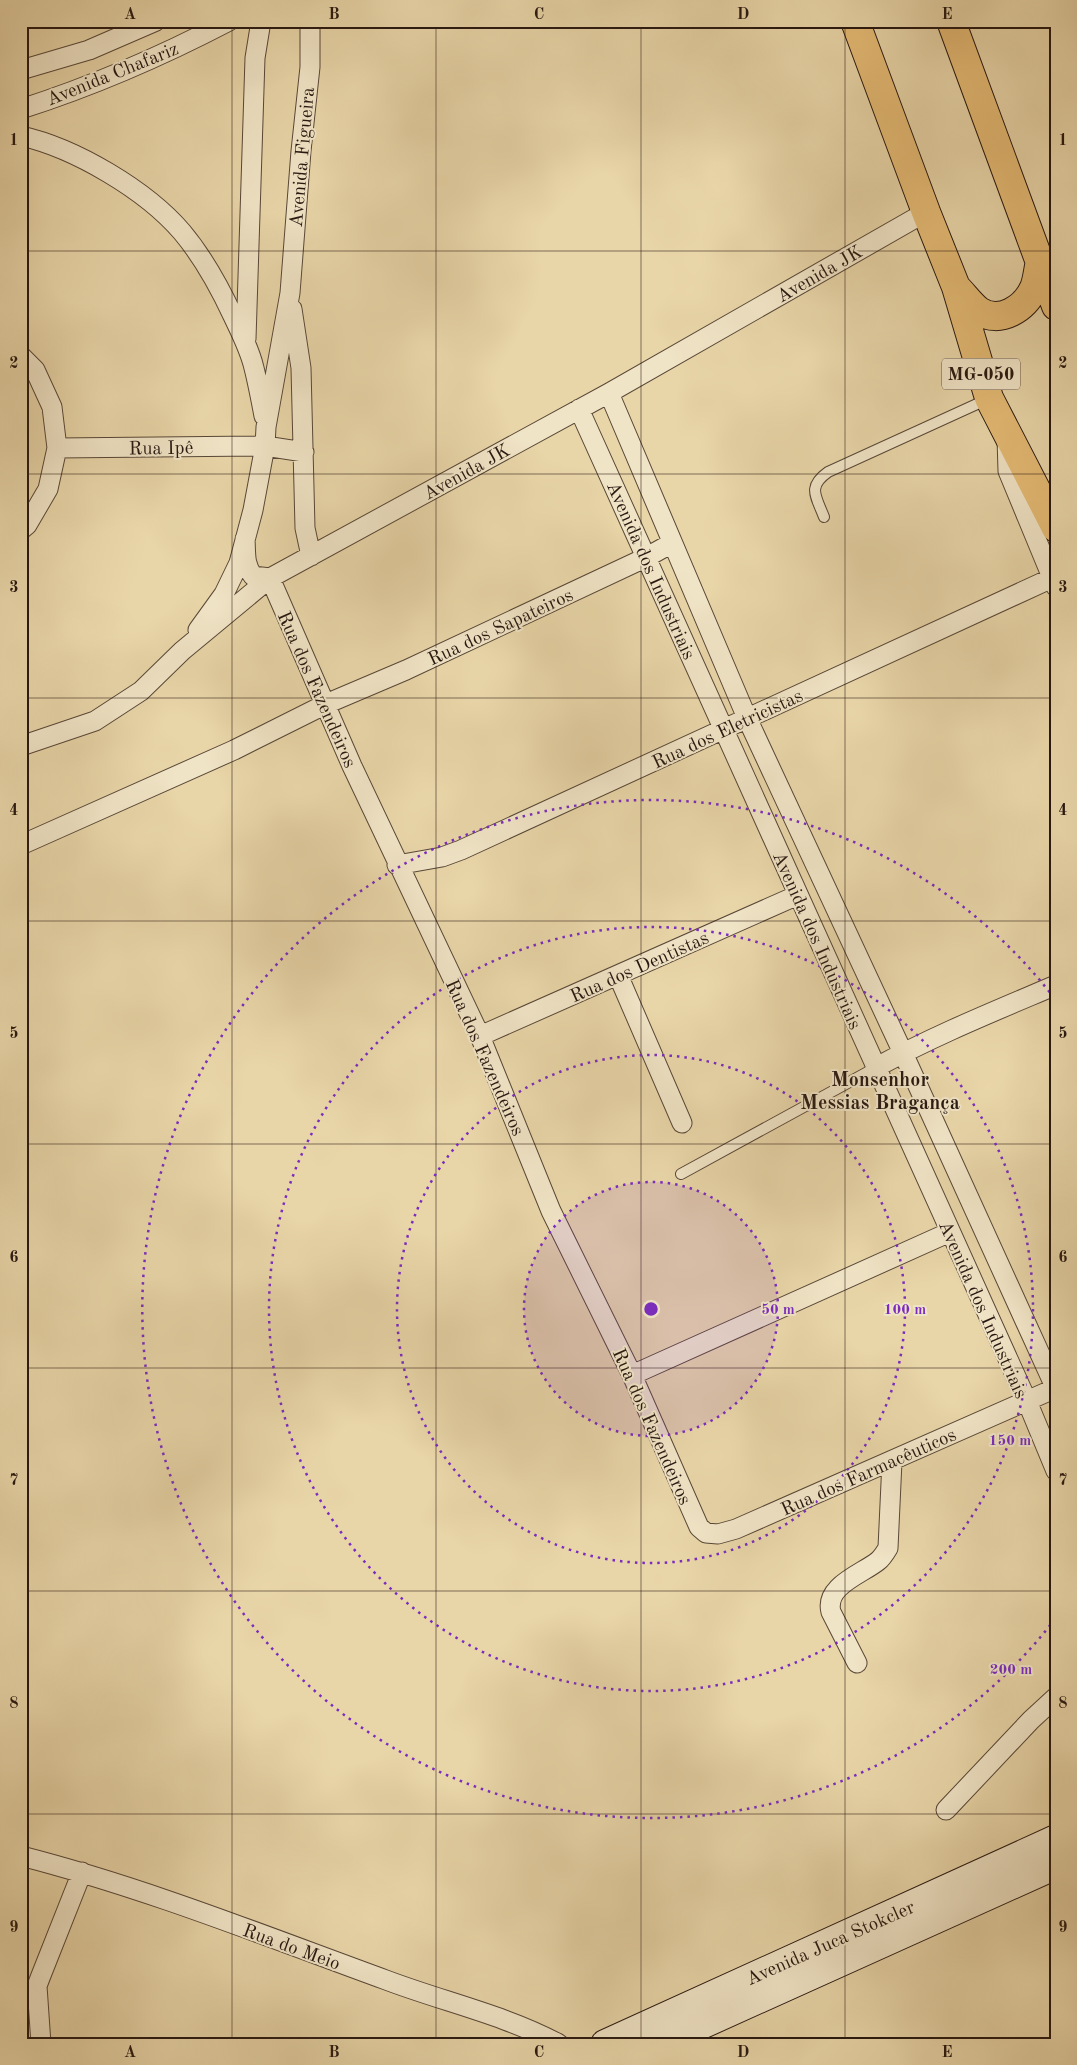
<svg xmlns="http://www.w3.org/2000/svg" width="1077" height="2065" font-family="'Old Standard TT',serif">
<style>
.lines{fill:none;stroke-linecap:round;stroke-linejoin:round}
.service-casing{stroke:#584737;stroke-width:12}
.minor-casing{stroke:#584737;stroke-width:21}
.secondary-casing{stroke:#281811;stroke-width:30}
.trunk-casing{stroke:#281811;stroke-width:30}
.service{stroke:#f0e4c6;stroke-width:10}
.minor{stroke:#f0e4c6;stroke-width:19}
.secondary{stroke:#f0e4c6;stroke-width:28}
.trunk{stroke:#e4ba74;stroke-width:28}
.grid{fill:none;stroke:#281811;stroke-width:1;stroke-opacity:0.55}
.ring{fill:none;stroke:#7b2cbf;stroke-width:2.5;stroke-dasharray:2.5 5}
.labels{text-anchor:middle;stroke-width:4;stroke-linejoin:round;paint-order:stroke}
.shield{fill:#f0e4c6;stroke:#645547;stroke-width:1}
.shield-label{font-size:18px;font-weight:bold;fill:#281811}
.street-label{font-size:19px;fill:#281811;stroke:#f0e4c6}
.neighbourhood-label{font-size:20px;font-weight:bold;fill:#281811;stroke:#f0e4c6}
.centre{fill:#7b2cbf;stroke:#f0e4c6;stroke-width:2.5}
.ring-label{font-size:15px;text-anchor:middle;font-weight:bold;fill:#7b2cbf;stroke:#f0e4c6;stroke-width:4;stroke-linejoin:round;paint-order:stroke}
.neatline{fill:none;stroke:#281811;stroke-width:2}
.grid-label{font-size:16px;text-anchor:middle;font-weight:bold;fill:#281811}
</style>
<rect width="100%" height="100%" fill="#e8d5a8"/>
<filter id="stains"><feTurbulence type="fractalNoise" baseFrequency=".004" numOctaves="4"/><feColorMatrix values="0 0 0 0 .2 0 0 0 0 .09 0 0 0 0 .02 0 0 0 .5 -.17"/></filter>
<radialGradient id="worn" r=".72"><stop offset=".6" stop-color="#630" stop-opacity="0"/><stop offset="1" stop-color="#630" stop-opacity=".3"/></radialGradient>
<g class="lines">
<defs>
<path id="service" d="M 824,517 C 816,496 807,487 828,472 L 988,399
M 681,1174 L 875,1068"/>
<path id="minor" d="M 21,70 L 89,50 L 156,21
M 21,109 C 93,86 162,56 229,21
M 21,136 C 75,148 146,190 182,232 C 203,257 219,286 233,316 C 241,333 250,350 254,368 C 258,384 261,400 264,416
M 292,309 L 301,368 L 305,528 L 311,556
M 246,339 L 255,58 L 261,21
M 21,356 L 35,370 L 52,407 L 57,448 L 48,489 L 27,525 L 21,530
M 609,393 L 747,718 L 903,1053 L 1056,1389
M 579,409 L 1027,1401 L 1056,1471
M 1007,438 L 1008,471 L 1056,587
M 57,448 L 265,446 L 304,452
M 245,539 C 246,553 244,564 253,576 L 270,578 L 352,766 L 480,1036 L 551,1211 L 632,1375 L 699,1527 L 706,1533 L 718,1534 L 736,1529 L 1056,1388
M 198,630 L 224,594 L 239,563 L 253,510 L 265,446 L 266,427 L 290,293 L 301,151 L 310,67 L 310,21
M 21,746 L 95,721 L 141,691 L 182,651 L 270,578 L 609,393 L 926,212
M 21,845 L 234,750 L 326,704 L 406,670 L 647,557 L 672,543
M 397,865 L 442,857 L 461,850 L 1052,578
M 618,975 L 682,1123
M 480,1036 L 798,895
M 875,1068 C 933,1036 995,1011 1056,985
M 632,1375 L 950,1232
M 857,1663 L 831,1612 C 824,1586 862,1574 878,1561 C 882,1558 885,1553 888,1548 L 892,1461
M 946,1810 L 1031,1720 L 1056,1697
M 21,1856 C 146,1888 265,1936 386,1980 C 444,2002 505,2015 559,2044
M 41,2044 L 37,1986 L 40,1978 L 82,1872"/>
<path id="secondary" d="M 605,2044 L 1056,1839
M 659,2044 L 1056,1865"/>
<path id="trunk" d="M 855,21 L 926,212 L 956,287 L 989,398 L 1056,528
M 951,21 L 1056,306
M 957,288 C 964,295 971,305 979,311 C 1000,325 1025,308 1034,288 C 1037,281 1038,270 1040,261"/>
</defs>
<use href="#service" class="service-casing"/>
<use href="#minor" class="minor-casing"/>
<use href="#secondary" class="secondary-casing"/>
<use href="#trunk" class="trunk-casing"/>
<use href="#service" class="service"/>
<use href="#minor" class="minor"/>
<use href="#secondary" class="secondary"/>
<use href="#trunk" class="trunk"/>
</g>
<path class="grid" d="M 232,21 L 232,2044M 436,21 L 436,2044M 641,21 L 641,2044M 845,21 L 845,2044M 21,251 L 1056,251M 21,474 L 1056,474M 21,698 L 1056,698M 21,921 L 1056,921M 21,1144 L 1056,1144M 21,1368 L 1056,1368M 21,1591 L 1056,1591M 21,1814 L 1056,1814"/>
<circle cx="651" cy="1309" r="127" fill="#7b2cbf" fill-opacity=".12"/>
<g class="ring">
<circle cx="651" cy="1309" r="127"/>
<circle cx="651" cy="1309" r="254"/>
<circle cx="651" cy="1309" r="382"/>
<path d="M1055 1619A509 509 0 1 1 1055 999"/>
</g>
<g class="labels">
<rect class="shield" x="942" y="358.5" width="78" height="31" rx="4"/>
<g class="shield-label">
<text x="981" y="380">MG-050</text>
</g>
<g class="street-label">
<text transform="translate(112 73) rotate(-22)" y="7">Avenida Chafariz</text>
<text transform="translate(301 157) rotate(-85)" y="7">Avenida Figueira</text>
<text transform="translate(819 273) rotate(-30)" y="7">Avenida JK</text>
<text transform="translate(161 447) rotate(-1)" y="7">Rua Ipê</text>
<text transform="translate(466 471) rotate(-29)" y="7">Avenida JK</text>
<text transform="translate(652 570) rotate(66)" y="7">Avenida dos Industriais</text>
<text transform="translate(500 626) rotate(-25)" y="7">Rua dos Sapateiros</text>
<text transform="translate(318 689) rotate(66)" y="7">Rua dos Fazendeiros</text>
<text transform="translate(727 728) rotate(-25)" y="7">Rua dos Eletricistas</text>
<text transform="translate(818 940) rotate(66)" y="7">Avenida dos Industriais</text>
<text transform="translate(639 966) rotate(-24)" y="7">Rua dos Dentistas</text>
<text transform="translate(486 1057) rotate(66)" y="7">Rua dos Fazendeiros</text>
<text transform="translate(984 1309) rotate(66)" y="7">Avenida dos Industriais</text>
<text transform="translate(653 1426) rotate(66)" y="7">Rua dos Fazendeiros</text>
<text transform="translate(868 1471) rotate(-24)" y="7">Rua dos Farmacêuticos</text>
<text transform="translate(830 1942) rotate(-24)" y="7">Avenida Juca Stokcler</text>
<text transform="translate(292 1946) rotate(20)" y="7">Rua do Meio</text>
</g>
<g class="neighbourhood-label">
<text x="880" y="1086">Monsenhor<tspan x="880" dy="23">Messias Bragança</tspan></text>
</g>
</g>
<circle cx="651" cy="1309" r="8" class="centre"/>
<g class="ring-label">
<text x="778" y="1314">50 m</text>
<text x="905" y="1314">100 m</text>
<text x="1010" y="1445">150 m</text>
<text x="1011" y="1674">200 m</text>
</g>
<rect width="1077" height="2065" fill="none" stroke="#e8d5a8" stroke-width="55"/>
<rect x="28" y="28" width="1022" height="2010" class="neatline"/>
<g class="grid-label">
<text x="130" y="19">A</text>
<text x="334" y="19">B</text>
<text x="539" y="19">C</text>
<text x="743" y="19">D</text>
<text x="947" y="19">E</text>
<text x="14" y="145">1</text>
<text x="1063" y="145">1</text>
<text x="14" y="368">2</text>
<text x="1063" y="368">2</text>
<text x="14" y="592">3</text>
<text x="1063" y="592">3</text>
<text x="14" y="815">4</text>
<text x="1063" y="815">4</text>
<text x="14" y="1038">5</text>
<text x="1063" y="1038">5</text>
<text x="14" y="1262">6</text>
<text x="1063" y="1262">6</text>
<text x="14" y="1485">7</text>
<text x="1063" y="1485">7</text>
<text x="14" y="1708">8</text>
<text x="1063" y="1708">8</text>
<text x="14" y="1932">9</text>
<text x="1063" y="1932">9</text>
<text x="130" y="2057">A</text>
<text x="334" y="2057">B</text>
<text x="539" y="2057">C</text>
<text x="743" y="2057">D</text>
<text x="947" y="2057">E</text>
</g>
<rect width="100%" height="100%" filter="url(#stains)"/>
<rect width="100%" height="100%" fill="url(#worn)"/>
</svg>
